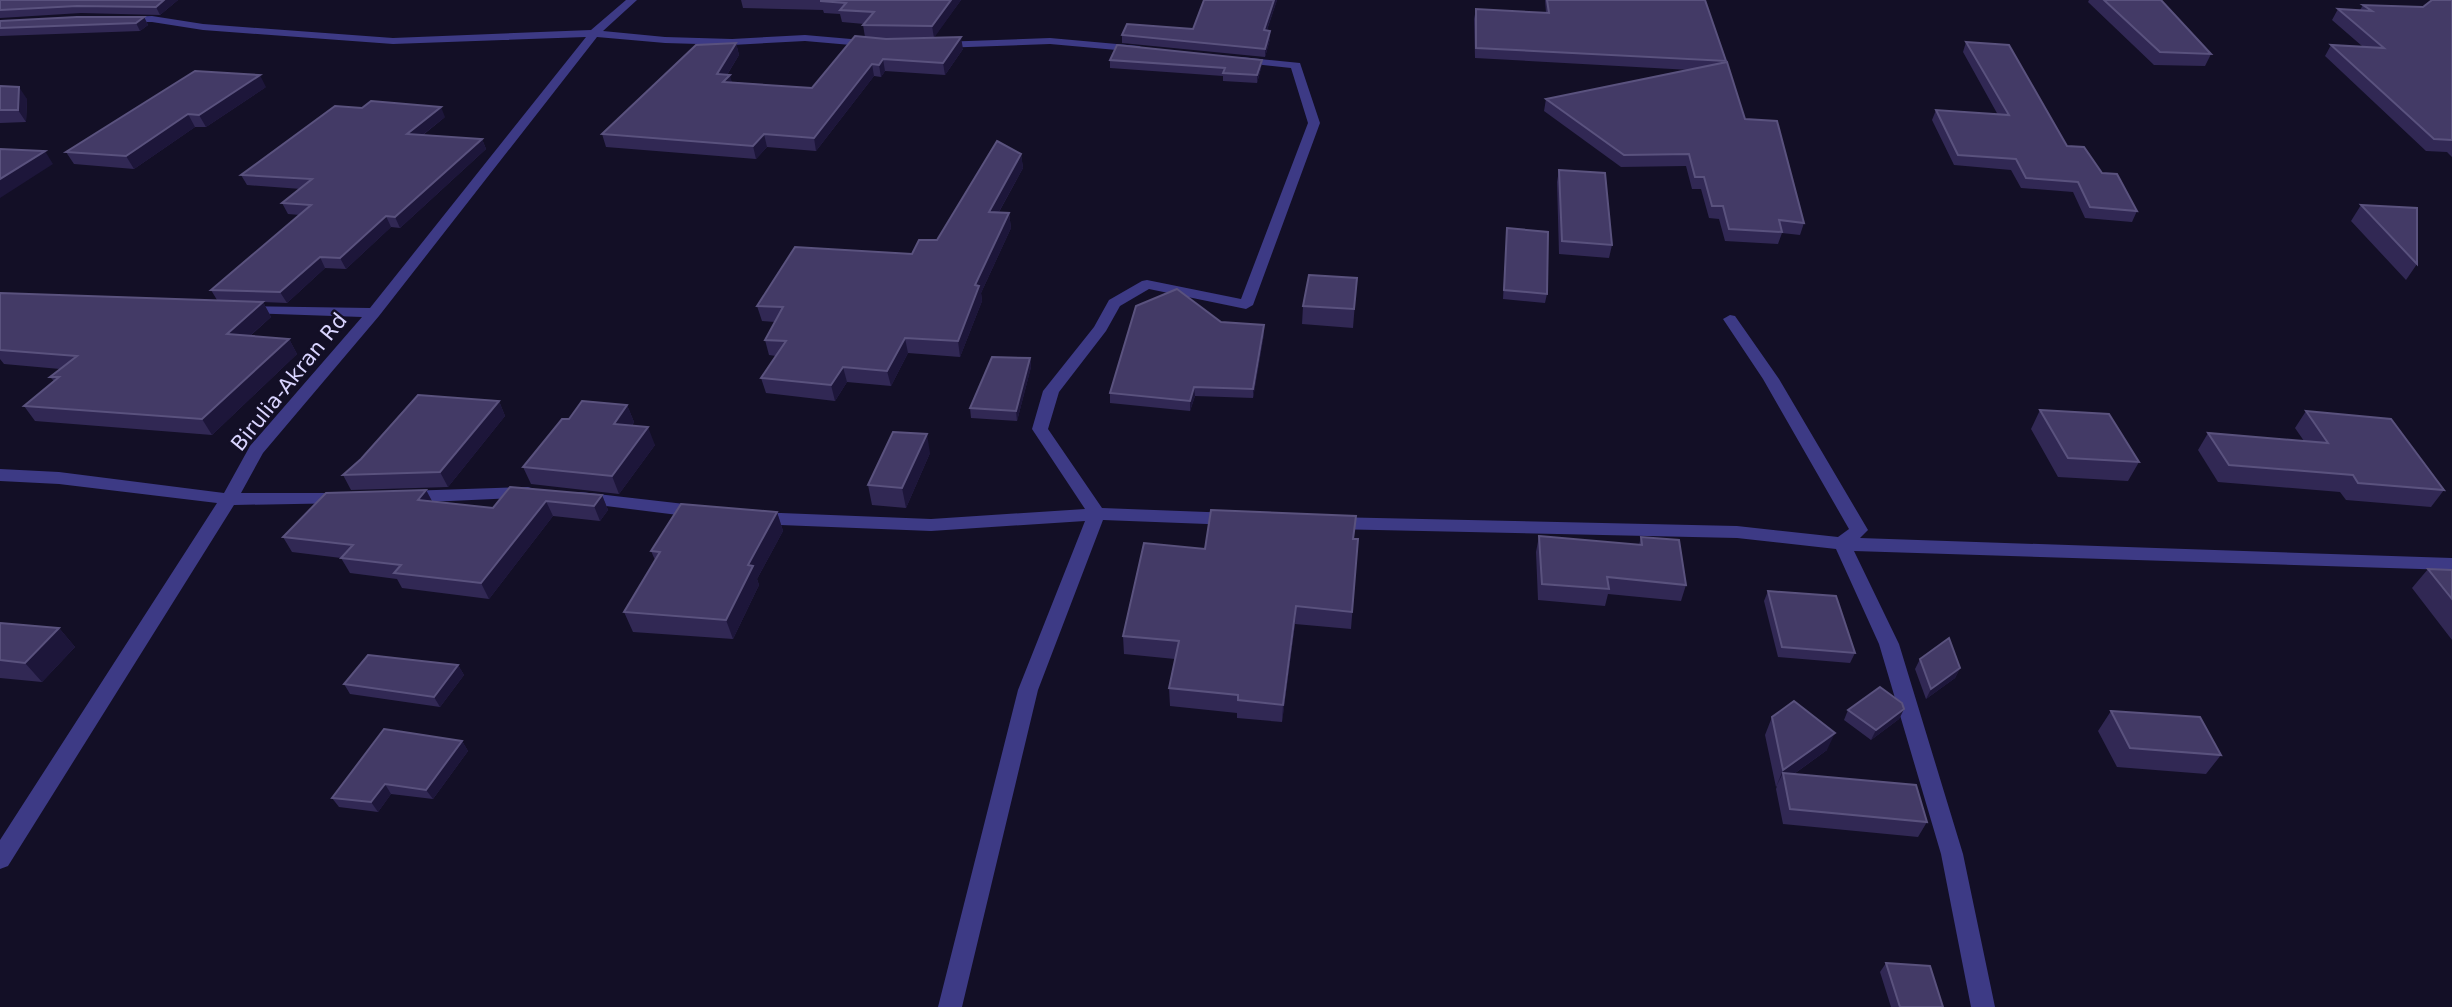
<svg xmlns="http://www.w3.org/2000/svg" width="2452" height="1007" font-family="'DejaVu Sans',sans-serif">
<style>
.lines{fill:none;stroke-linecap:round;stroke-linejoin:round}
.minor{fill:#3d3a85;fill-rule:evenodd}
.wall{fill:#312854}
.shaded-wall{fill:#1d163a}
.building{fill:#433a66;stroke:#5a527e;stroke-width:2}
.labels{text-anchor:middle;stroke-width:5;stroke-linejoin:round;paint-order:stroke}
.street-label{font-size:21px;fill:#d9d4ff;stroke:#130f26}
</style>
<rect width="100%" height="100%" fill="#130f26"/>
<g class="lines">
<path class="minor" d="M 626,0 L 637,0 L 603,31 L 665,37 L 732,39 L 805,35 L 874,41 L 879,44 L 874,47 L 805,41 L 732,45 L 665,43 L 597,37 L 379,316 L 263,453 L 241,493 L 343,493 L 349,495 L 352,499 L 349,503 L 234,505 L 8,866 L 0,869 L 0,840 L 217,503 L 59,484 L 0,481 L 0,469 L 59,472 L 224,493 L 250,446 L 362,317 L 245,313 L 240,312 L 238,309 L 240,306 L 370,308 L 586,37 L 393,44 L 203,30 L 152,22 L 123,22 L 119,21 L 119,17 L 152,16 L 203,24 L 393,38 L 591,30 Z
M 1050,38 L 1139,46 L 1145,49 L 1139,52 L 1050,44 L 940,48 L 935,45 L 940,42 Z
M 1240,57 L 1300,63 L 1320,123 L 1253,305 L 1246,309 L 1149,289 L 1120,306 L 1106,331 L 1059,392 L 1048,429 L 1102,508 L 1233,513 L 1242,519 L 1233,525 L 1103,520 L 1038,690 L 962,1007 L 938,1007 L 1018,690 L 1085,521 L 931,531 L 758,524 L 749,518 L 758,512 L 931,519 L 1085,509 L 1032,429 L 1043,391 L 1094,327 L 1109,300 L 1142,281 L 1147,280 L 1241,299 L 1308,123 L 1291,68 L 1236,62 L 1234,60 Z
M 1730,315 L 1735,316 L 1779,379 L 1868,530 L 1860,538 L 2452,558 L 2452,570 L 1854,551 L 1899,644 L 1963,854 L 1995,1007 L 1971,1007 L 1941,854 L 1879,644 L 1836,549 L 1737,538 L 1331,529 L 1322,523 L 1331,517 L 1737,526 L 1838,537 L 1849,529 L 1763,379 L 1723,319 Z
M 528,487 L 534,489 L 537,493 L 534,497 L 406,503 L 397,497 L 406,491 Z
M 580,492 L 702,506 L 711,512 L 702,518 L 574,502 L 571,498 L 574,494 Z"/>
</g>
<path class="wall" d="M 0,0 L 178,0 L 160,15 L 81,13 L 0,18 Z
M 741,0 L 961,0 L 934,37 L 963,49 L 945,75 L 885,71 L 881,77 L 874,76 L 816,151 L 767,147 L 756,159 L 606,147 L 602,134 L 736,43 L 739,55 L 727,75 L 732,82 L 812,88 L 865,37 L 863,25 L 864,24 L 842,22 L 840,14 L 824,13 L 823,10 L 743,8 Z
M 1204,0 L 1277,0 L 1267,30 L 1270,31 L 1270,39 L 1265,57 L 1122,43 L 1122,35 L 1193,29 Z
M 1545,0 L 1705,0 L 1745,119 L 1804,223 L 1800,235 L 1782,233 L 1778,244 L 1725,241 L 1719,219 L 1709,218 L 1701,189 L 1692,189 L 1686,166 L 1621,167 L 1544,111 L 1546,99 L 1690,70 L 1475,58 L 1474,19 L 1476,9 L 1546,13 Z
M 2089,0 L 2161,0 L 2211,54 L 2205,66 L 2154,65 L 2088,2 Z
M 2452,0 L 2452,157 L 2447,152 L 2426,151 L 2325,56 L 2331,45 L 2362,46 L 2332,20 L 2338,9 L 2360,10 L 2363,5 L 2423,7 Z
M 144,17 L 148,25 L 140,31 L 0,36 L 0,21 Z
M 1966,42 L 2067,146 L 2102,173 L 2137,211 L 2132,222 L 2085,218 L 2073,192 L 2021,188 L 2011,170 L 1954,165 L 1932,120 L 1936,110 L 1998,115 L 1963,52 Z
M 1110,60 L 1262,60 L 1261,68 L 1257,83 L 1223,81 L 1223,76 L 1110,68 Z
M 0,86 L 27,99 L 26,122 L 0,123 Z
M 266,87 L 206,127 L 195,127 L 134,169 L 74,164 L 66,152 Z
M 445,117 L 423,135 L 482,139 L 486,149 L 400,228 L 391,227 L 346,269 L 325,268 L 287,303 L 263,302 L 271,317 L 250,336 L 289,339 L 297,354 L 212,435 L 35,421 L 24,406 L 54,381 L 50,377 L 60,369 L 4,364 L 0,359 L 0,293 L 217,300 L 211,290 L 300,215 L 288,214 L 282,203 L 301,189 L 247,185 L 241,175 Z
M 1021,154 L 1023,168 L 999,212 L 1009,213 L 1011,228 L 981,293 L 982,301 L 960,357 L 908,353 L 891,386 L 847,382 L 835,401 L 766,393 L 761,378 L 776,356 L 769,355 L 765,340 L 775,322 L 762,321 L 757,306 L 912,254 L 937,240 Z
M 1559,170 L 1612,245 L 1609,258 L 1559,254 L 1557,182 Z
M 2361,205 L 2417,264 L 2406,280 L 2351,221 Z
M 1507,228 L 1547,294 L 1545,303 L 1503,299 Z
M 1357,278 L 1353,328 L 1302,324 L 1303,306 Z
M 1221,322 L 1264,334 L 1253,398 L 1195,396 L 1190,411 L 1110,403 L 1110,393 Z
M 1030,358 L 1031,367 L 1017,421 L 971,418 L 970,408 Z
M 499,401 L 505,416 L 448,487 L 351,490 L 343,475 Z
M 627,405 L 634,422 L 632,426 L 655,445 L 619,494 L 531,484 L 523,467 L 569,419 Z
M 2040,410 L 2139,462 L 2128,481 L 2058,477 L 2031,429 Z
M 2306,411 L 2444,490 L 2431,507 L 2346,500 L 2340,492 L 2218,482 L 2198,450 L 2208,433 L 2304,441 L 2295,428 Z
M 930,453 L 906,508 L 872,505 L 868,485 Z
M 510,487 L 602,495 L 608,510 L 600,521 L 553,516 L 489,599 L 402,588 L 397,579 L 350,573 L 341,558 L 292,552 L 283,537 L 426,490 L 432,501 L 493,508 Z
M 777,512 L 783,531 L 757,579 L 759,585 L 733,639 L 633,632 L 624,612 L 655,560 L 651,551 Z
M 1539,536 L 1639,545 L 1641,537 L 1686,585 L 1681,601 L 1608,594 L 1605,606 L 1538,600 L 1536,552 Z
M 1354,539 L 1358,539 L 1351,629 L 1295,624 L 1282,722 L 1237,718 L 1237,713 L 1170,706 L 1169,688 L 1175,659 L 1124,654 L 1123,636 L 1205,549 Z
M 2428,569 L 2452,570 L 2452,640 L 2412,588 Z
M 1768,591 L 1855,653 L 1850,663 L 1778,657 L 1764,601 Z
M 0,623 L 59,628 L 75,647 L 42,682 L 0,678 Z
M 1920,659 L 1960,668 L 1955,678 L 1926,699 L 1915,669 Z
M 458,665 L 464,675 L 440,707 L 350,694 L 344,684 Z
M 1904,709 L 1899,719 L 1871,740 L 1844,720 L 1848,710 Z
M 2111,711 L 2221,755 L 2206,774 L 2117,767 L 2098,731 Z
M 1772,717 L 1827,750 L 1794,774 L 1927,822 L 1918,837 L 1783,824 L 1776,789 L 1777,786 L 1776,787 L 1765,735 Z
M 462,741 L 468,751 L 433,799 L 391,794 L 378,812 L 339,807 L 332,798 Z
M 1886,963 L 1943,1007 L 1891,1007 L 1880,972 Z"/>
<path class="shaded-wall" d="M 164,0 L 178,0 L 160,15 L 156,7 Z
M 951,0 L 961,0 L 934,38 L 932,26 Z
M 1274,0 L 1277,0 L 1264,38 L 1264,30 Z
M 144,17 L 148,25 L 140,31 L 136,23 Z
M 1270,31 L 1270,39 L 1265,57 L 1265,49 Z
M 961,37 L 963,49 L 945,75 L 943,63 Z
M 736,43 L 739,55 L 723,81 L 730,75 L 733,87 L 726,94 L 717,74 Z
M 883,59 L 885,71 L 881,77 L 879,65 Z
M 1262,60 L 1261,68 L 1257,83 L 1257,75 Z
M 872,64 L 874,76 L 816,151 L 814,138 Z
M 260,75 L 266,87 L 206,127 L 199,115 Z
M 19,87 L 27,99 L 26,122 L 18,110 Z
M 441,107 L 445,117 L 411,144 L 407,134 Z
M 188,114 L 195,127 L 134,169 L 126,156 Z
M 764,134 L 767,147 L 756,159 L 753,146 Z
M 482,139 L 486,149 L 400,228 L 395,217 Z
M 45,151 L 53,164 L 0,198 L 0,179 Z
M 1021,154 L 1023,168 L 991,226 L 989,212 Z
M 1009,213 L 1011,228 L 981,293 L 982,301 L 960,357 L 958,341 L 975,285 Z
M 386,216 L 391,227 L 346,269 L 340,258 Z
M 320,257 L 325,268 L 287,303 L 280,292 Z
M 263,302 L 271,317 L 235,349 L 227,334 Z
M 1264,325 L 1264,334 L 1253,398 L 1253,389 Z
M 905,338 L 908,353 L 891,386 L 887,371 Z
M 289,339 L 297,354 L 212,435 L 202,419 Z
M 1030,358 L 1031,367 L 1017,421 L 1016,411 Z
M 843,367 L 847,382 L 835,401 L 831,385 Z
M 1194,387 L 1195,396 L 1190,411 L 1190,401 Z
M 499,401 L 505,416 L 448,487 L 440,472 Z
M 627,405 L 634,422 L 621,441 L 614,424 Z
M 648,427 L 655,445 L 619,494 L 612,476 Z
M 927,434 L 930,453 L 906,508 L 902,488 Z
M 426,490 L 434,505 L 418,500 Z
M 602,495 L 608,510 L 600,521 L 594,506 Z
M 546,501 L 553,516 L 489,599 L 481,583 Z
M 777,512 L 783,531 L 757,579 L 759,585 L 733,639 L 726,620 L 748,565 Z
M 1296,606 L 1295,624 L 1282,722 L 1283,705 Z
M 59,628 L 75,647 L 42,682 L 25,663 Z
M 458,665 L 464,675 L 440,707 L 434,697 Z
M 1960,668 L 1955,678 L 1926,699 L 1931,689 Z
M 1904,709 L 1899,719 L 1871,740 L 1876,730 Z
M 1835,733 L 1827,750 L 1784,781 L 1783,773 L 1776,787 L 1783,770 Z
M 462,741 L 468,751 L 433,799 L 426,790 Z
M 385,784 L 391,794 L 378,812 L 371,802 Z"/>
<path class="building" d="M 0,0 L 164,0 L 156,7 L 77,6 L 0,10 Z
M 821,0 L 951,0 L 932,26 L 863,25 L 874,12 L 840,10 L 846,3 L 821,1 Z
M 1204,0 L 1274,0 L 1264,30 L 1270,31 L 1265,49 L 1122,35 L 1127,24 L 1193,29 Z
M 1547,0 L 1705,0 L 1726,61 L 1476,48 L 1476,9 L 1549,13 Z
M 2104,0 L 2161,0 L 2211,54 L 2160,52 Z
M 2432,0 L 2452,0 L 2452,140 L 2434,139 L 2331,45 L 2384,48 L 2338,9 L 2372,11 L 2363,5 L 2423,7 Z
M 77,17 L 144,17 L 136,23 L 0,28 L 0,21 Z
M 855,36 L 886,39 L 961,37 L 943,63 L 883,59 L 879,65 L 872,64 L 814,138 L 764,134 L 753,146 L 602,134 L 696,45 L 736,43 L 717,74 L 730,75 L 723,82 L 812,88 Z
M 1966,42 L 2009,45 L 2067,146 L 2084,147 L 2102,173 L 2117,174 L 2137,211 L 2090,207 L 2078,182 L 2026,178 L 2016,159 L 1958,155 L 1936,110 L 2009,115 Z
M 1117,45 L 1262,60 L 1257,75 L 1223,73 L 1225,68 L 1110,60 Z
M 1727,62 L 1745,119 L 1777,121 L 1804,223 L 1779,220 L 1782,232 L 1729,229 L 1723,206 L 1712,206 L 1704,177 L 1695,177 L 1689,154 L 1624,155 L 1546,99 Z
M 195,71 L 260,75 L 199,115 L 188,114 L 126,156 L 66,152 Z
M 0,86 L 19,87 L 18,110 L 0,110 Z
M 371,101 L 441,107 L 407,134 L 482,139 L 395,217 L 386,216 L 340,258 L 320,257 L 280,292 L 211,290 L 311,205 L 282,203 L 312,179 L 241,175 L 335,106 L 362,108 Z
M 997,141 L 1021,154 L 989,212 L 1009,213 L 975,285 L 979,286 L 958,341 L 905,338 L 887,371 L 843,367 L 831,385 L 761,378 L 786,341 L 765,340 L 783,307 L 757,306 L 795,247 L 912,254 L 919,240 L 937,240 Z
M 0,149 L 45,151 L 0,179 Z
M 1559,170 L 1605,173 L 1612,245 L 1562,241 Z
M 2361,205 L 2417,208 L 2417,264 Z
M 1507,228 L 1548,232 L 1547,294 L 1504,290 Z
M 1309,275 L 1357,278 L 1354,309 L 1303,306 Z
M 1177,289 L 1221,322 L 1264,325 L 1253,389 L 1194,387 L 1190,401 L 1110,393 L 1136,306 Z
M 0,293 L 263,302 L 227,334 L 289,339 L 202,419 L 24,406 L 59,377 L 50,377 L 77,356 L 0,350 Z
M 992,357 L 1030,358 L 1016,411 L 970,408 Z
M 418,395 L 499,401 L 440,472 L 343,475 L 361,459 Z
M 582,401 L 627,405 L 614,424 L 648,427 L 612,476 L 523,467 L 562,419 L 569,419 Z
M 2040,410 L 2109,414 L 2139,462 L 2068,458 Z
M 2306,411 L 2391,419 L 2444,490 L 2358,483 L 2353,475 L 2229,465 L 2208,433 L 2328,443 Z
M 893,432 L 927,434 L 902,488 L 868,485 Z
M 510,487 L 602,495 L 594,506 L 546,501 L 481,583 L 394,573 L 401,565 L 341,558 L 353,545 L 283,537 L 326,493 L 426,490 L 418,500 L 493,508 Z
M 681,504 L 777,512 L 748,565 L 753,566 L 726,620 L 624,612 L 660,552 L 651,551 Z
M 1211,510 L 1356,516 L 1353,539 L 1358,539 L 1352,612 L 1296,606 L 1283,705 L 1238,700 L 1238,695 L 1169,688 L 1179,641 L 1123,636 L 1144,543 L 1205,549 Z
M 1539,536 L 1642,545 L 1641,537 L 1679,540 L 1686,585 L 1607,577 L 1609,589 L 1542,584 Z
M 2428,569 L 2452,570 L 2452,599 Z
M 1768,591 L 1836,596 L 1855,653 L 1782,647 Z
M 0,623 L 59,628 L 25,663 L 0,660 Z
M 1949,638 L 1960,668 L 1931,689 L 1920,659 Z
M 368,655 L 458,665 L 434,697 L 344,684 Z
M 1880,687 L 1902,703 L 1904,709 L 1876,730 L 1848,710 Z
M 1794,701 L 1835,733 L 1783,770 L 1772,717 Z
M 2111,711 L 2200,717 L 2221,755 L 2130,748 Z
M 384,729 L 462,741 L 426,790 L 385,784 L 371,802 L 332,798 Z
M 1783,773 L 1916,785 L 1927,822 L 1790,809 Z
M 1886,963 L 1930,966 L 1943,1007 L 1900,1007 Z"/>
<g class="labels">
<g class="street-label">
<text transform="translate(289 382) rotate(-51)" y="7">Birulia-Akran Rd</text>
</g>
</g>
</svg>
